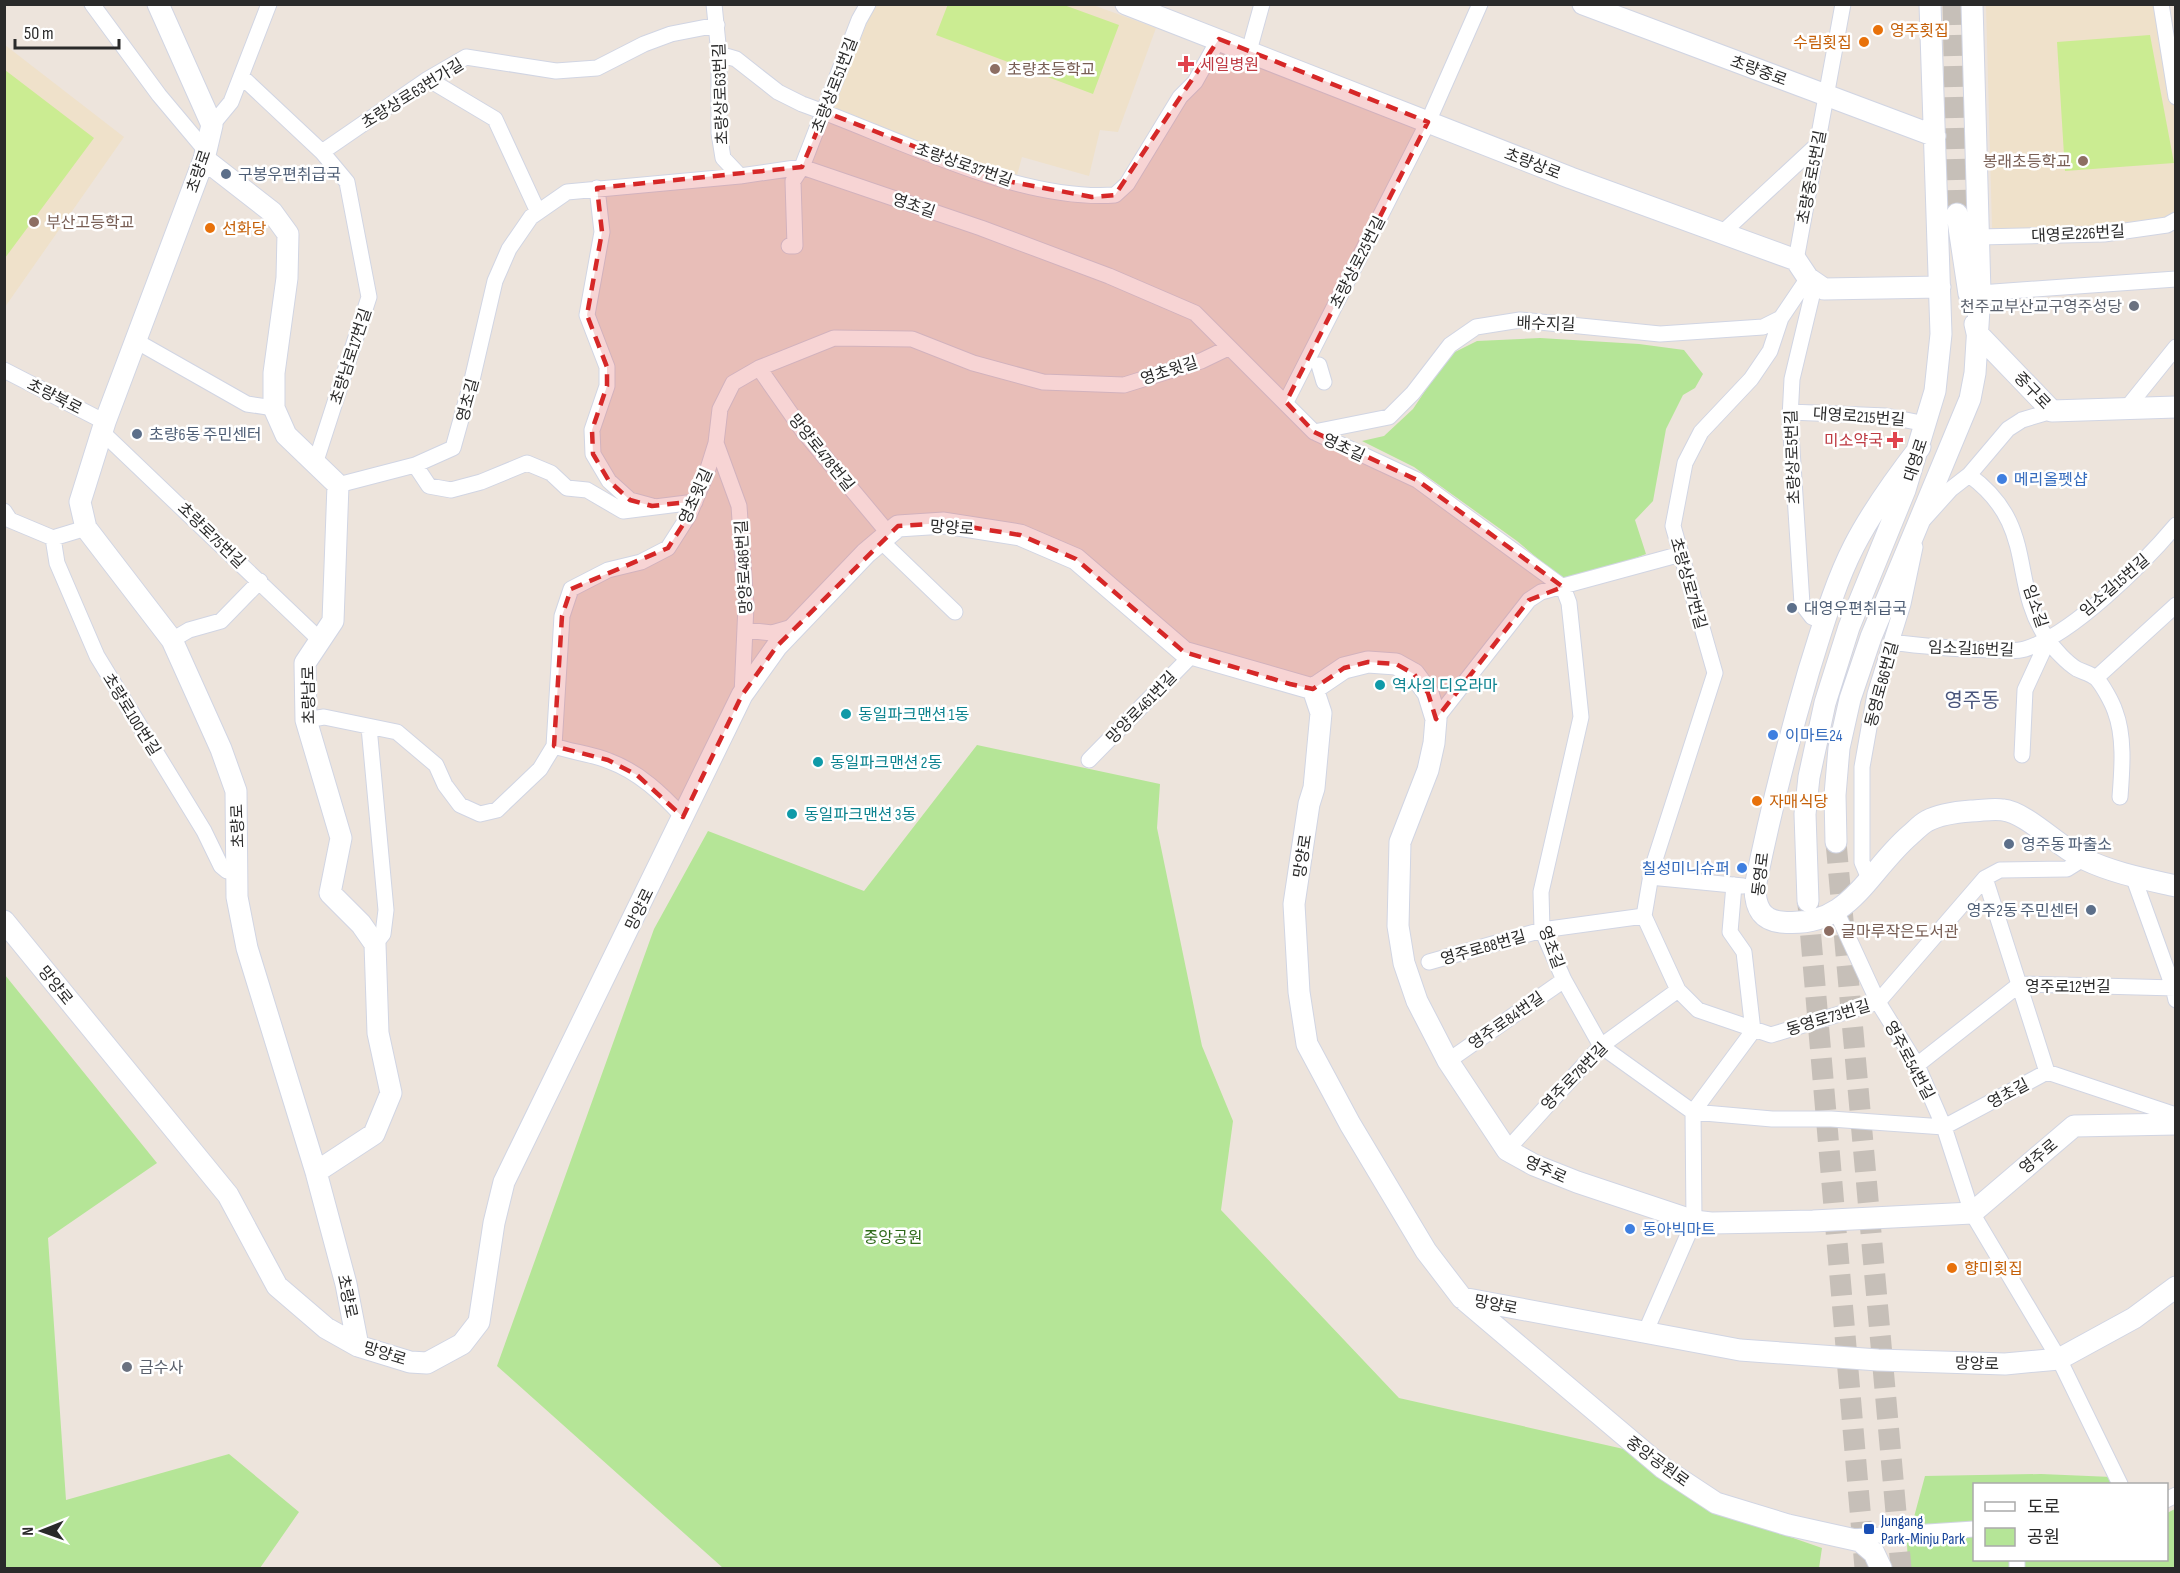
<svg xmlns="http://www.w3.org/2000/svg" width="2180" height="1573" font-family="'Sofia Sans Condensed','Noto Sans KR',sans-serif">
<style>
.education{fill:#efe1ca}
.green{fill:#b5e597}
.pitch{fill:#cbec92}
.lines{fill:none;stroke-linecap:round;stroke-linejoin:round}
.secondary-tunnel{stroke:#c6bfb8;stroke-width:21;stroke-dasharray:21 10;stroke-linecap:butt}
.street-casing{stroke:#d1d5e3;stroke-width:17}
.secondary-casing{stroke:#d1d5e3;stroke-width:23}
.street{stroke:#fff;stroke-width:15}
.secondary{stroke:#fff;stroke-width:21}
.marked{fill:#d62828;fill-opacity:0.2;stroke:#d62828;stroke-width:4.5;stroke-dasharray:12 8;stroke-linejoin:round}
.food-dot{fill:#e8710a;stroke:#fff;stroke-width:2}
.health-dot{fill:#e0444e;stroke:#fff;stroke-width:2}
.education-dot{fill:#8d6e63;stroke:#fff;stroke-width:2}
.service-dot{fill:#5c6f8a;stroke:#fff;stroke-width:2}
.worship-dot{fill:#6b7280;stroke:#fff;stroke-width:2}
.shop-dot{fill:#3f7fe0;stroke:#fff;stroke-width:2}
.culture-dot{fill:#0f9aa8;stroke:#fff;stroke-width:2}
.transit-dot{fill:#1a4fb4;stroke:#fff;stroke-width:2}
.labels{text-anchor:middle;stroke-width:5;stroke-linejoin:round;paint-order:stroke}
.food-label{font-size:16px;fill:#c56008;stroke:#fff;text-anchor:start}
.health-label{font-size:16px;fill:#be3a42;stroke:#fff;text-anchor:start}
.education-label{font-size:16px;fill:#785e54;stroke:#fff;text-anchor:start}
.street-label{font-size:16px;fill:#2a2a2a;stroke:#fff}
.service-label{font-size:16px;fill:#4e5e75;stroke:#fff;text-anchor:start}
.worship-label{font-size:16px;fill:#5b616d;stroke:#fff;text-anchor:end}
.shop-label{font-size:16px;fill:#366cbe;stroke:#fff;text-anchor:start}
.culture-label{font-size:16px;fill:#0d838f;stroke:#fff;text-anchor:start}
.park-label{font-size:16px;fill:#2d6918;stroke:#fff}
.transit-label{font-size:16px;fill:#164399;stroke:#fff;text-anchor:start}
.quarter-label{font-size:20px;fill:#49557c;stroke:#fff}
</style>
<rect width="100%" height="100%" fill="#ede4dc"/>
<path class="education" d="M 874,5 L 1093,5 L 1156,28 L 1118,132 L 1100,130 L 1089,176 L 1022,157 L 1016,179 L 1001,178 L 833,109 Z
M 1986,5 L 2157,5 L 2175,110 L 2175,213 L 2168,222 L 2012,233 L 1992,228 Z
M 5,45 L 124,137 L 5,307 Z"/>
<path class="green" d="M 1540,338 L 1639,344 L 1684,350 L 1703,374 L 1695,388 L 1683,395 L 1666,429 L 1653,501 L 1635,520 L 1646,554 L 1568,584 L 1517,541 L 1414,467 L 1362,441 L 1384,436 L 1413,409 L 1449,355 L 1477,341 Z
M 977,745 L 1160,784 L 1157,828 L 1202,1046 L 1233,1121 L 1221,1210 L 1399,1398 L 1628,1450 L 1712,1510 L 1822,1548 L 1819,1568 L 723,1568 L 497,1366 L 654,929 L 708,831 L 864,891 Z
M 5,975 L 157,1163 L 48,1238 L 66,1500 L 229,1454 L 299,1512 L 260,1568 L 5,1568 Z
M 2041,1474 L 2112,1477 L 2117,1484 L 1974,1484 L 1974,1560 L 2166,1560 L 2167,1513 L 2175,1509 L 2175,1568 L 1908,1568 L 1907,1543 L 1925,1476 Z"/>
<path class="pitch" d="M 948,4 L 1064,5 L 1119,25 L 1093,94 L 936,35 Z
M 2150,35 L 2174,163 L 2065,171 L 2057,42 Z
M 5,70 L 94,138 L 5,258 Z"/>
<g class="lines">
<path class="secondary-tunnel" d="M 1953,4 L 1957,214
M 1836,842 L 1901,1568
M 1808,904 L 1865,1568"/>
<defs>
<path id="street" d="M 92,4 L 159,95 L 206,151
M 714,4 L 719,54 L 719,133 L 723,158 L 740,176
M 2161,4 L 2176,97
M 1249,51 L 1262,4
M 719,54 L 736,59 L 778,92 L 802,104 C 895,137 1017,202 1115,195 L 1127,184 L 1180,97 L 1195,82 L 1219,39
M 241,76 L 322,152 L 347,182 L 369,297 L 315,464
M 428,79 L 495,119 L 538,212
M 212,125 L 231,102 L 269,4
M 322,152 L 428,79 L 466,57 L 556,71 L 597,68 L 644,44 L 671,34 L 717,25
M 597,188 L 602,232 L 587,315 L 607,367 L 607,386 L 592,430 L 593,454 L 609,481 L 630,500 L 652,506
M 1721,234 L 1817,145
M 1979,237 L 2104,234 L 2167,225 L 2176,220
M 789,246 L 795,246 L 793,181 L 802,167 L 859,20 L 868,4
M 1796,260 L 1843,4
M 1815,283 L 1792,379 L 1790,418 L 1802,604 L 1812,617 L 1824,622
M 1980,293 L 2176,279
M 136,341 L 247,404 L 274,408
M 1319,365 L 1324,382
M 759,368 L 803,431 L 889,534
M 4,370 L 105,422
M 1286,402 L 1428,122 L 1480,4
M 2126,409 L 2176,347
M 1790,412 L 1886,416 L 1926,424
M 102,432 L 320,640
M 1314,432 L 1389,417 L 1413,393 L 1450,345 L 1476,327 L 1520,320 L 1660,334 L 1763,327 L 1781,318
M 716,443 L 739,506 L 746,605 L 742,695
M 415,465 L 429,486 L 451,490 L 481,482 L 527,463 L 551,473 L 567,488 L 587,490 L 623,511 L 695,502
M 1969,475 C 2039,526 2008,583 2048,640 C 2054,649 2067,663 2077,669 C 2083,672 2092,674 2097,679 C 2103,686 2112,702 2115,711 C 2125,737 2122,770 2120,797
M 338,485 L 415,465 L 453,448 L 472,380 L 495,281 L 509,249 L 531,217 L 567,192 L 740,176 L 802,167 L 981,228 L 1109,276 L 1195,313 L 1314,432 L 1417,480 L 1563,587 L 1569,603 L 1581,717 L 1541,892 L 1542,930 L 1564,980 L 1601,1046 L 1693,1112 L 1772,1119 L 1831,1119 L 1944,1127 L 2047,1072 L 2176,1115
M 4,511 L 10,520 L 53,538 L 86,528
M 1924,519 L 1951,489 L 1969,475 L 2008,429 L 2022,420 L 2052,411
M 53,538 L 57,563 L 97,656 L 204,831 L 221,866 L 227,871 L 238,870
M 881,541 L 955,612
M 746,630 L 772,633 L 796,626
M 172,640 L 189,630 L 221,621 L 260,581
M 1892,642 C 1926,647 1959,649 1993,650 C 2003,650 2015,652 2025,649 C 2072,635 2144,563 2176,525
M 2096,678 L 2176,605
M 1436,719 L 1529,600 L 1541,592 L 1681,554
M 306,720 L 324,717 L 397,732 L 436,765 L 445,785 L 460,805 L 480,814 L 497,810 L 540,769 L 554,746 L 562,616 L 571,589 L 608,570 L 641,562 L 668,548 L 689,515 L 706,475 L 716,443 L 720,409 L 733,383 L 759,368 L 834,338 L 912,339 L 973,363 L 1043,382 L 1124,385 L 1201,361 L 1228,348
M 369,727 L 386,910 L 383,934 L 375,944
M 554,746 C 572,752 592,754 609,761 C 639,772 662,794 683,817
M 2022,755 L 2025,690 L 2048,640
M 1089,760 L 1193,654
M 2133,876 L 2173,987 L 2176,1000
M 1650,877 L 1743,886
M 1985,878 L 2047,1072
M 1870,881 L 1862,862 L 1862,767 L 1875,694 L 1903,604 L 1915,547
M 1837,913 L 1878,1002 L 1917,1065 L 1944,1127 L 1972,1213 L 2059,1359 L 2120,1484
M 1644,916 L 1652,869 L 1715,673 L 1673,526 L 1685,463 L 1701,432 L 1751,379 L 1770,351 L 1781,318 L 1808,278
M 1644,916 L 1678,990 L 1698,1010 L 1771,1035 L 1878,1002 L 1985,878 L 2000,870 L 2067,869 L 2083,859
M 1429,962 L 1542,930 L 1644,916
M 1448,1061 L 1564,980
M 1917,1065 L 2020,984 L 2176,988
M 1507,1150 L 1601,1046 L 1678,990
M 1645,1333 L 1694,1221 L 1693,1112 L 1753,1031 L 1744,952 L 1730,932 L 1734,885
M 2166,1500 L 2176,1495
M 1851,1537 L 1974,1529
M 2017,1560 L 2017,1568"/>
<path id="secondary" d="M 158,4 L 212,125 L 204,159 L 105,422 L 80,502 L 86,528 L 172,640 L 221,749 L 236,791 L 237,897 L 247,948 L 316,1172 L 346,1284 L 358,1346
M 1126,4 L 1571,178 L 1796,260 L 1808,278 L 1824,289 L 1940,287
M 1583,4 L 1935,136
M 204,159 L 272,212 L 288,234 L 287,278 L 274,373 L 274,408 L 286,435 L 338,485 L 333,621 L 305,663 L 306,720 L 341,838 L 330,893 L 361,924 L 375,944 L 378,1033 L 391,1093 L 374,1134 L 316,1172
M 1957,214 L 1969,294
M 1975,324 L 1977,333 L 2052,411 L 2176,407
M 1920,447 C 1896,478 1872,511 1854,546 C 1834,585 1822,629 1809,670 C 1788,742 1770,813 1755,887 C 1755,906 1761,920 1781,922 C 1850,929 1866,873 1910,835 C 1915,831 1921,824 1927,821 C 1940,814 1957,812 1971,811 C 1981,811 1993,808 2003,810 C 2026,812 2061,849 2084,859 C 2113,873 2145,879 2176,886
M 1313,689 L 1344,668 L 1368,662 L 1396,664 L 1414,674 L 1428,693 L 1436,719 L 1434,743 L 1428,770 L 1400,842 L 1398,926 L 1404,963 L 1417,1001 L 1448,1061 L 1507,1150 L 1534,1165 L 1577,1182 L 1694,1221 L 1711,1223 L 1813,1221 L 1972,1213 L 2074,1126 L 2176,1124
M 1836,842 L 1835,795 L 1839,748 L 1850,699 L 1871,637 L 1970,399 L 1975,373 L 1980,293 L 1972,4
M 1808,901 L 1805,814 L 1809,777 L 1825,703 L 1849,627 L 1905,490 L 1935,391 L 1941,334 L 1930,4
M 4,921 L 228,1195 L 277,1286 L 326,1328 L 358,1346 L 410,1362 L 427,1363 L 462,1344 L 479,1322 L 494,1223 L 504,1182 L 742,695 L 777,646 L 866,553 L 898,526 L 944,523 L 1020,535 L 1076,559 L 1184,652 L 1313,689 L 1321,713 L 1314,788 L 1309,804 L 1294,904 L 1299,992 L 1307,1044 L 1350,1124 L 1426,1251 L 1462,1298 L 1663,1468 L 1716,1503 L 1788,1525 L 1860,1541 L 1874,1553 L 1881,1568
M 1462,1298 L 1740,1350 L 1878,1360 L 2005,1364 L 2059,1359 L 2134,1318 L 2176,1287"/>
</defs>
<use href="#street" class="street-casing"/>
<use href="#secondary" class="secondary-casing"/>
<use href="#street" class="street"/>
<use href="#secondary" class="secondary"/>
</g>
<path class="marked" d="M 1219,39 L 1428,122 L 1286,402 L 1314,432 L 1417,480 L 1563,587 L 1529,600 L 1436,719 L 1428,693 L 1414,674 L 1396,664 L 1368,662 L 1344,668 L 1313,689 L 1290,684 L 1184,652 L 1076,559 L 1020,535 L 944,523 L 898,526 L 777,646 L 742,695 L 683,817 L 637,775 L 608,760 L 554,746 L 562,616 L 571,589 L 668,548 L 698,501 L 652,506 L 630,500 L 609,481 L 593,454 L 592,430 L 607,386 L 607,367 L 587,315 L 602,232 L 597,188 L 802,167 L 825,112 L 1001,180 L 1092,197 L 1115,195 Z"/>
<g class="food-dot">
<circle cx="1878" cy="30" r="6"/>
<circle cx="1864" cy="42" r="6"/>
<circle cx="210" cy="228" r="6"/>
<circle cx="1757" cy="801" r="6"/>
<circle cx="1952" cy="1268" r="6"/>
</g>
<g class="health-dot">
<path d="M1183 55h6v6h6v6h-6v6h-6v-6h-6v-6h6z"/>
<path d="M1892 431h6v6h6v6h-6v6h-6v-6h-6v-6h6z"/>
</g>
<g class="education-dot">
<circle cx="995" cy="69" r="6"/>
<circle cx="2083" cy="161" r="6"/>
<circle cx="34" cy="222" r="6"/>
<circle cx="1829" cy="931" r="6"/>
</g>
<g class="service-dot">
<circle cx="226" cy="174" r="6"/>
<circle cx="137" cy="434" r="6"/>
<circle cx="1792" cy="608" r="6"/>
<circle cx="2009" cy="844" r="6"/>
<circle cx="2091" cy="910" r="6"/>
</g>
<g class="worship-dot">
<circle cx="2134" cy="306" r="6"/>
<circle cx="127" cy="1367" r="6"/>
</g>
<g class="shop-dot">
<circle cx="2002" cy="479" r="6"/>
<circle cx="1773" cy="735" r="6"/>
<circle cx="1742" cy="868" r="6"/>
<circle cx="1630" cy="1229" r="6"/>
</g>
<g class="culture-dot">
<circle cx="1380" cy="685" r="6"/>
<circle cx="846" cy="714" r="6"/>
<circle cx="818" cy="762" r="6"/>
<circle cx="792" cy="814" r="6"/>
</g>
<rect class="transit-dot" x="1863" y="1523" width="12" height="12" rx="3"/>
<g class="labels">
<g class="food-label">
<text x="1890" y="36">영주횟집</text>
<text x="1852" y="48" text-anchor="end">수림횟집</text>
<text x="222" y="234">선화당</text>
<text x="1769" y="807">자매식당</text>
<text x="1964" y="1274">향미횟집</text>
</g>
<g class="health-label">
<text x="1200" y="70">세일병원</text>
<text x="1883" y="446" text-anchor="end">미소약국</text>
</g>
<g class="education-label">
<text x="1007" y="75">초량초등학교</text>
<text x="2071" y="167" text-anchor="end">봉래초등학교</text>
<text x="46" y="228">부산고등학교</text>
<text x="1841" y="937">글마루작은도서관</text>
</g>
<g class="street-label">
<text transform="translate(1759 70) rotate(20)" y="6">초량중로</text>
<text transform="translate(834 85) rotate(-69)" y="6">초량상로51번길</text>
<text transform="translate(412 93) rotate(-32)" y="6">초량상로63번가길</text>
<text transform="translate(720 94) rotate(-92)" y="6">초량상로63번길</text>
<text transform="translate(1533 163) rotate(21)" y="6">초량상로</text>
<text transform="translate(964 164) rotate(19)" y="6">초량상로37번길</text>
<text transform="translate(198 171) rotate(-71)" y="6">초량로</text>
<text transform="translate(1811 177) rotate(-79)" y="6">초량중로5번길</text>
<text transform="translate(914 205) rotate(19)" y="6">영초길</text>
<text transform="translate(2078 233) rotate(-3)" y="6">대영로226번길</text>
<text transform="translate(1357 262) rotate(-63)" y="6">초량상로25번길</text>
<text transform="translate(1546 323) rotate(2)" y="6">배수지길</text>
<text transform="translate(350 356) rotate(-72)" y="6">초량남로17번길</text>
<text transform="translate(1169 370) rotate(-18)" y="6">영초윗길</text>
<text transform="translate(2033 390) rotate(46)" y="6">중구로</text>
<text transform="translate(55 396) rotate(27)" y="6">초량북로</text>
<text transform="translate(467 400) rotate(-75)" y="6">영초길</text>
<text transform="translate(1859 416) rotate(4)" y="6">대영로215번길</text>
<text transform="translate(1344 447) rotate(25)" y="6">영초길</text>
<text transform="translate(822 452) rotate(51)" y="6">망양로478번길</text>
<text transform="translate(1792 457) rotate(-92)" y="6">초량상로5번길</text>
<text transform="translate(1915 460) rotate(-72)" y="6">대영로</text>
<text transform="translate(695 496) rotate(-66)" y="6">영초윗길</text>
<text transform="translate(952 527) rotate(4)" y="6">망양로</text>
<text transform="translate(212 535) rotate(44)" y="6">초량로75번길</text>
<text transform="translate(743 567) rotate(-93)" y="6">망양로486번길</text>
<text transform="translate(1689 583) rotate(74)" y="6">초량상로7번길</text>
<text transform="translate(2114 585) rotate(-41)" y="6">임소길15번길</text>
<text transform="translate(2036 606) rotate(71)" y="6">임소길</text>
<text transform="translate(1971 648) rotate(2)" y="6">임소길16번길</text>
<text transform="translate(1881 684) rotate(-75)" y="6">동영로86번길</text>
<text transform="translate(308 695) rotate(-91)" y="6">초량남로</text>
<text transform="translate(1141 707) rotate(-46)" y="6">망양로461번길</text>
<text transform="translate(132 714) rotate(58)" y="6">초량로100번길</text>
<text transform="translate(237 826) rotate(-92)" y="6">초량로</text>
<text transform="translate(1302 856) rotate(-81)" y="6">망양로</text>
<text transform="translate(1760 874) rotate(-83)" y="6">동영로</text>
<text transform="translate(639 909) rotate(-64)" y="6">망양로</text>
<text transform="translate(1483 947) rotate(-16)" y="6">영주로88번길</text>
<text transform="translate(1552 947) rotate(70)" y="6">영초길</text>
<text transform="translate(56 985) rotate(51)" y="6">망양로</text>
<text x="2068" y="992">영주로12번길</text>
<text transform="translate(1828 1017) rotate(-17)" y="6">동영로73번길</text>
<text transform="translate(1506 1020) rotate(-35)" y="6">영주로84번길</text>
<text transform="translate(1910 1060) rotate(62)" y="6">영주로54번길</text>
<text transform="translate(1574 1076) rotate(-46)" y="6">영주로78번길</text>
<text transform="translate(2008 1093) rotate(-28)" y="6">영초길</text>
<text transform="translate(2038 1156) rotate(-40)" y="6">영주로</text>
<text transform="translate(1546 1169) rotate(24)" y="6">영주로</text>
<text transform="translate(348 1296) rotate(78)" y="6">초량로</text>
<text transform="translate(1496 1304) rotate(11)" y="6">망양로</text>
<text transform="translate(385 1353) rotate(17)" y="6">망양로</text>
<text transform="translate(1977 1363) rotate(1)" y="6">망양로</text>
<text transform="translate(1658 1461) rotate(36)" y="6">중앙공원로</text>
</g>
<g class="service-label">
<text x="238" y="180">구봉우편취급국</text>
<text x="149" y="440">초량6동 주민센터</text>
<text x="1804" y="614">대영우편취급국</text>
<text x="2021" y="850">영주동 파출소</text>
<text x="2079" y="916" text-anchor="end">영주2동 주민센터</text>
</g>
<g class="worship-label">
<text x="2122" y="312">천주교부산교구영주성당</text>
<text x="139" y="1373" text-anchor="start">금수사</text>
</g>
<g class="shop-label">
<text x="2014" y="485">메리올펫샵</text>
<text x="1785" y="741">이마트24</text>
<text x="1730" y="874" text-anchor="end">칠성미니슈퍼</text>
<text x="1642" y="1235">동아빅마트</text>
</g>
<g class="culture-label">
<text x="1392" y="691">역사의 디오라마</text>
<text x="858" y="720">동일파크맨션 1동</text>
<text x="830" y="768">동일파크맨션 2동</text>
<text x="804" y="820">동일파크맨션 3동</text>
</g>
<g class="park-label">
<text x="893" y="1243">중앙공원</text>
</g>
<g class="transit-label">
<text x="1881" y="1526">Jungang<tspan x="1881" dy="18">Park-Minju Park</tspan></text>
</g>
<g class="quarter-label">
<text x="1972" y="707">영주동</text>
</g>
</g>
<rect width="2180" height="1573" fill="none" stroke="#2a2a2a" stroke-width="12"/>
<rect x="1973" y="1483" width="195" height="78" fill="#ffffff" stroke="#aaaaaa" stroke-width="1.5"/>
<rect x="1985" y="1502" width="30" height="9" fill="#ffffff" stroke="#aaaaaa" stroke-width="1.5"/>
<text x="2027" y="1513" font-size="18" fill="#2a2a2a">도로</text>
<rect x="1985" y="1528" width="30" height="18" fill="#b5e597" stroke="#aaaaaa" stroke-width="1.5"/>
<text x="2027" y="1543" font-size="18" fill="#2a2a2a">공원</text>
<g transform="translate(42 1531) rotate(269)" stroke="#ffffff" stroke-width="4.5" paint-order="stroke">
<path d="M0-4.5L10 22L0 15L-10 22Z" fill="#2a2a2a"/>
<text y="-9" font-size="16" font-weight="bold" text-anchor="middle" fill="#2a2a2a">N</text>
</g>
<path d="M15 39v9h104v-9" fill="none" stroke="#2a2a2a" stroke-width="3"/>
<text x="24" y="39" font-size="18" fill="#2a2a2a" stroke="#ffffff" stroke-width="4.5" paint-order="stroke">50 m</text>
</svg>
